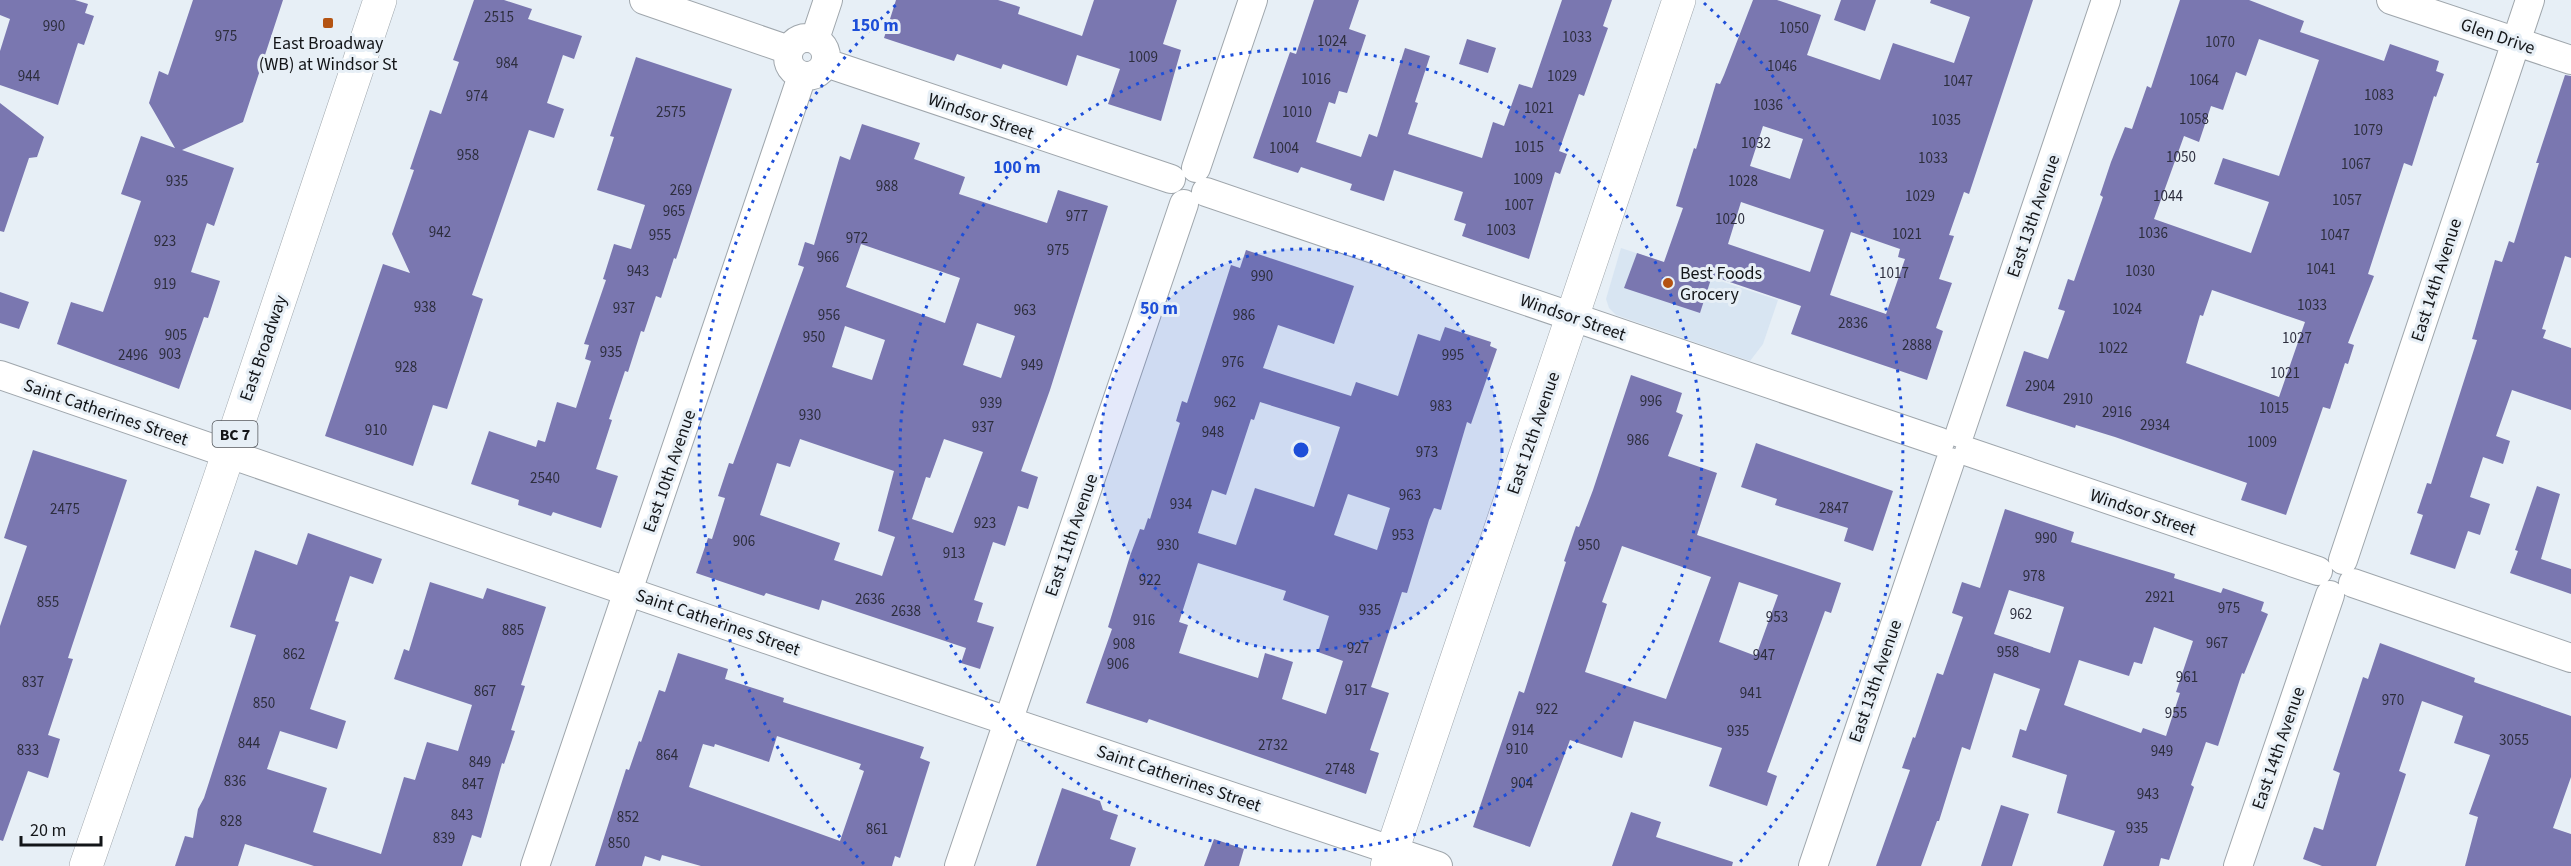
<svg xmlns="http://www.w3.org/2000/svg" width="2571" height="866" font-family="'Source Sans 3',sans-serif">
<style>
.built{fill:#d8e5f2}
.building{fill:#7a77b0;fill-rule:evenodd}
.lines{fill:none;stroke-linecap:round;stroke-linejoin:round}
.street-casing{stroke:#9fa6ac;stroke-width:30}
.secondary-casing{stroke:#9fa6ac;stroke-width:34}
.primary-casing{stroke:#9fa6ac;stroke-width:34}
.street{stroke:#fff;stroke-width:28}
.secondary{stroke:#fff;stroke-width:33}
.primary{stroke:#fff;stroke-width:33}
.ring{fill:none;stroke:#1d4ed8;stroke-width:3;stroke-dasharray:3 6}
.poi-dot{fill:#b45312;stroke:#e7eff6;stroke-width:2}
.labels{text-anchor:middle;stroke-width:6;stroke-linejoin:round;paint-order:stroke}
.number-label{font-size:15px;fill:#2d2e3e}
.shield{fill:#e7eff6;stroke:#53565b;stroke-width:1.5}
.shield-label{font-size:16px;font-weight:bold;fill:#131518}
.street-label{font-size:18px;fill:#131518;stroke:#e7eff6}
.poi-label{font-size:18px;fill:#131518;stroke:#e7eff6}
.centre{fill:#1d4ed8;stroke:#e7eff6;stroke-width:3}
.ring-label{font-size:18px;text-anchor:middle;font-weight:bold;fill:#1d4ed8;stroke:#e7eff6;stroke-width:6;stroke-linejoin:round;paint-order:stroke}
</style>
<rect width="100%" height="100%" fill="#e7eff6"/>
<path class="built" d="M 1621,248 L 1778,300 L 1763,344 L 1750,361 L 1616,315 L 1609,308 L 1606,299 Z"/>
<path class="building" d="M 0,0 L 75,0 L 88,4 L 85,13 L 94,16 L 84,45 L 78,43 L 58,105 L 0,85 L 0,51 L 10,19 L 0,15 Z
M 193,0 L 283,0 L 243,122 L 182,150 L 234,168 L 214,226 L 207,223 L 191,272 L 220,281 L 208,318 L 204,317 L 179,389 L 57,344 L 71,302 L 103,312 L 141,201 L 121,194 L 141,136 L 175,148 L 149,103 L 159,71 L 168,75 Z
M 474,0 L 504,0 L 532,9 L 528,19 L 582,36 L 574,59 L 563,55 L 547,103 L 564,109 L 554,138 L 529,130 L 472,295 L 483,299 L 447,409 L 433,405 L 413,466 L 325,436 L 383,264 L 410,273 L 392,234 L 414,170 L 410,169 L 430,110 L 441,114 L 459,62 L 453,60 Z
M 896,0 L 998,0 L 1020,7 L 1018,14 L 1082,36 L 1094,0 L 1177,0 L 1163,44 L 1181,50 L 1161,121 L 1108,104 L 1120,69 L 1077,55 L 1067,86 L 1003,64 L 1001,69 L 957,54 L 954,61 L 884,38 Z
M 1314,0 L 1359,0 L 1349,29 L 1366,35 L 1347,93 L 1339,91 L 1335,104 L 1329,102 L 1316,142 L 1361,157 L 1369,134 L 1377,137 L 1405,48 L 1430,56 L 1415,102 L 1418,103 L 1408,134 L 1482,158 L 1493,122 L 1504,126 L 1519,84 L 1532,88 L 1562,0 L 1612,0 L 1603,26 L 1608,28 L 1584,96 L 1579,94 L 1559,151 L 1567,154 L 1560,174 L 1555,172 L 1529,259 L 1462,236 L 1466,224 L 1454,220 L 1463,192 L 1394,170 L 1384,201 L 1350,190 L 1352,184 L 1301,167 L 1298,173 L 1253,158 L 1290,52 L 1296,54 Z
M 1753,0 L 1777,0 L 1821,15 L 1807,55 L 1880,80 L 1893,43 L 1954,63 L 1970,17 L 1930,3 L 1931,0 L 2033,0 L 1969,194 L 1964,192 L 1949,235 L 1954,236 L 1939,279 L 1952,283 L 1936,328 L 1943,331 L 1927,380 L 1791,334 L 1801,306 L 1712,276 L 1700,313 L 1624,288 L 1637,253 L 1664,262 L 1683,208 L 1676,206 L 1694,148 L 1696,149 L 1716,83 L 1720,84 L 1724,75 ZM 1763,126 L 1803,139 L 1790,179 L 1750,166 ZM 1741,202 L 1824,230 L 1810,272 L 1728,244 ZM 1851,232 L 1900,249 L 1898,257 L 1905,259 L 1886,314 L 1830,295 Z
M 1841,0 L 1876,0 L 1865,31 L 1834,20 Z
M 2180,0 L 2249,0 L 2304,21 L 2300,32 L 2384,61 L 2390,44 L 2439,61 L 2436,71 L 2444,74 L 2436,97 L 2434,96 L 2412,166 L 2404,163 L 2368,274 L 2374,276 L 2348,343 L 2354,345 L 2348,364 L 2345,363 L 2330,409 L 2323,407 L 2286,515 L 2241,500 L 2247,483 L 2115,437 L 2076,425 L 2075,428 L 2006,406 L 2024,351 L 2048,359 L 2065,311 L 2058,309 L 2068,279 L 2074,281 L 2103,197 L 2100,195 L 2111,162 L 2125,127 L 2132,129 L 2147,86 L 2151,88 ZM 2259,39 L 2319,60 L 2279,176 L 2223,158 L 2214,184 L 2269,202 L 2251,253 L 2154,219 L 2184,136 L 2199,142 L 2211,106 L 2223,110 L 2236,72 L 2246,76 ZM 2212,290 L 2305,322 L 2279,397 L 2186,363 L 2200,315 L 2203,316 Z
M 1467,39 L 1496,48 L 1488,73 L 1459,64 Z
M 636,57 L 732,89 L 676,259 L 674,258 L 661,298 L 656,296 L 644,332 L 641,331 L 628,372 L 625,371 L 609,419 L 612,420 L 596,469 L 618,476 L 601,528 L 553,512 L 551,516 L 518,505 L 519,500 L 471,484 L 489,431 L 536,447 L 538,440 L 545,442 L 557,402 L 576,408 L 591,361 L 585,359 L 589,345 L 584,344 L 606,280 L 603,279 L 614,244 L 631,249 L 645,205 L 597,190 L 614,137 L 610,136 Z
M 2565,75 L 2571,76 L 2571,258 L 2565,256 L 2542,329 L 2546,330 L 2543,338 L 2571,348 L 2571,410 L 2512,390 L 2496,436 L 2510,441 L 2503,464 L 2483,457 L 2470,497 L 2490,504 L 2480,535 L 2468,531 L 2455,569 L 2410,554 L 2423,515 L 2417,513 L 2427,483 L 2431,484 L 2477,340 L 2472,339 L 2495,260 L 2502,262 L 2509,241 L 2514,243 L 2539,163 L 2536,163 Z
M 0,103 L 44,137 L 37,157 L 29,158 L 4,232 L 0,231 Z
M 862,124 L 920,143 L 914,159 L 965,177 L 959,194 L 1047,223 L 1058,190 L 1108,206 L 1050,390 L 1021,471 L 1038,477 L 1028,509 L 1018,506 L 1005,546 L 993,542 L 974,600 L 983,603 L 977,622 L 994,627 L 980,669 L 961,663 L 966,648 L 822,600 L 819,610 L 766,593 L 764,596 L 696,573 L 708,538 L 712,539 L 725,498 L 718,496 L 729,463 L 733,464 L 804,267 L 798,265 L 805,242 L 814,245 L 840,156 L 850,160 ZM 861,244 L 960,278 L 945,323 L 846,287 ZM 977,323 L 1015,336 L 1001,378 L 963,365 ZM 845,326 L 885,340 L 872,380 L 832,367 ZM 800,439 L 894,471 L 878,531 L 895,537 L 882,576 L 834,560 L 840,543 L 760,515 L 777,463 L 790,467 ZM 944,439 L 983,452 L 953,533 L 912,519 L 926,477 L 930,478 Z
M 1246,250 L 1354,286 L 1334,344 L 1278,325 L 1263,368 L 1351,396 L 1356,382 L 1398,396 L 1418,334 L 1440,341 L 1445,327 L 1491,342 L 1490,346 L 1497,349 L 1471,424 L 1467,422 L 1441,510 L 1434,508 L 1429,520 L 1407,593 L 1402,592 L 1371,687 L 1389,693 L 1370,750 L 1379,753 L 1366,794 L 1149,719 L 1147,723 L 1086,703 L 1112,629 L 1108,627 L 1130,556 L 1140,529 L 1144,530 L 1148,518 L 1150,519 L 1180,423 L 1176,421 L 1182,401 L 1187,403 L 1231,265 L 1240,268 ZM 1260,402 L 1340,427 L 1314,507 L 1255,488 L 1236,545 L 1198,533 L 1212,490 L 1226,495 L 1251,419 L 1254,420 ZM 1348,494 L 1390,508 L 1377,550 L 1334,535 ZM 1198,563 L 1286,591 L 1283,600 L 1329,616 L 1318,652 L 1343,661 L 1326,714 L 1282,699 L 1293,662 L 1265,653 L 1258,678 L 1179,653 L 1188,625 L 1179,622 Z
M 0,292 L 29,302 L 19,329 L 0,323 Z
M 1631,375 L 1682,393 L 1676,412 L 1683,415 L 1668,456 L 1717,473 L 1697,535 L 1841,583 L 1831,613 L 1825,611 L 1767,772 L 1777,776 L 1767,806 L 1709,786 L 1722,748 L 1634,721 L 1622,758 L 1570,740 L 1530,847 L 1473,827 L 1519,691 L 1524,693 L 1566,562 L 1564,561 L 1576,526 L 1579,527 L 1593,490 ZM 1622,546 L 1711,577 L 1666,699 L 1585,672 L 1607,604 L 1602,602 ZM 1739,582 L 1778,595 L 1756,656 L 1719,642 Z
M 1756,443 L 1893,491 L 1873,551 L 1844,541 L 1848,528 L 1775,505 L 1777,499 L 1741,487 Z
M 33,450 L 127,480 L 68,658 L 73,659 L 48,735 L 60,739 L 48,778 L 28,771 L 3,841 L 0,840 L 0,626 L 27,546 L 4,538 Z
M 2537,486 L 2560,494 L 2541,559 L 2571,569 L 2571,594 L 2510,573 L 2518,551 L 2515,550 Z
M 2005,509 L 2074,532 L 2071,542 L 2175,574 L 2174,578 L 2221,593 L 2223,588 L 2264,602 L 2261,611 L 2268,614 L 2244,674 L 2242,673 L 2218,746 L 2206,742 L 2191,785 L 2194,787 L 2169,860 L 2161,858 L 2159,866 L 2103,866 L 2115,831 L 2057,813 L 2067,775 L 2012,757 L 2020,729 L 2026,731 L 2040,689 L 1994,673 L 1970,750 L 1962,747 L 1939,821 L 1937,821 L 1921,866 L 1876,866 L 1910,770 L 1902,768 L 1913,737 L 1915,738 L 1937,673 L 1943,675 L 1963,617 L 1952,613 L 1962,582 L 1980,588 ZM 2009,590 L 2064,607 L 2050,653 L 1994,634 ZM 2154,627 L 2193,641 L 2176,692 L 2180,693 L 2166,736 L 2143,728 L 2141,733 L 2064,705 L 2079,660 L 2129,676 L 2134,662 L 2142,664 Z
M 308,533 L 382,559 L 373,584 L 350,576 L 335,621 L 339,622 L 310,709 L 346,721 L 337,749 L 280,731 L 267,769 L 327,788 L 313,832 L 381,854 L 404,777 L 415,780 L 427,742 L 458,751 L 472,705 L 394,679 L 404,649 L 409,651 L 430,582 L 483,599 L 487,588 L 546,607 L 521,685 L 525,686 L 511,730 L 515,731 L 504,764 L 502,763 L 481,838 L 472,835 L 462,866 L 314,866 L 245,844 L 238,866 L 175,866 L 185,836 L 193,838 L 198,809 L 204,798 L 256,635 L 230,627 L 255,550 L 297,565 Z
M 2380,643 L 2475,678 L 2474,682 L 2571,716 L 2571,777 L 2553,828 L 2571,834 L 2571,866 L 2465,866 L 2478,817 L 2469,814 L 2490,755 L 2454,743 L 2463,716 L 2422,701 L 2399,771 L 2406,774 L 2376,866 L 2322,866 L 2303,859 L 2314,827 L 2323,830 L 2340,773 L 2333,770 L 2363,677 L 2368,679 Z
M 678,653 L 728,669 L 725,679 L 784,698 L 783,702 L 924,747 L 920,758 L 930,762 L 900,858 L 895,856 L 892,866 L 701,866 L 662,855 L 660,861 L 645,856 L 642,866 L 595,866 L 626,769 L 629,770 L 639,741 L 641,742 L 659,690 L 665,692 ZM 777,736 L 861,764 L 859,769 L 864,771 L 840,841 L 689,787 L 703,744 L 714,747 L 715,744 L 769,762 Z
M 1062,788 L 1100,801 L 1103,810 L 1118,815 L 1110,839 L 1136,848 L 1130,866 L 1036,866 Z
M 2001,805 L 2029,814 L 2012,866 L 1981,866 Z
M 1631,812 L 1661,822 L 1656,837 L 1733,862 L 1732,866 L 1612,866 Z
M 1214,839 L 1244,849 L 1239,866 L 1204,866 Z"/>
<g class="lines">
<defs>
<path id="street" d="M 644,0 L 789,50
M 2391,0 L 2571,60
M788 57a19 19 0 1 1 38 0a19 19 0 1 1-38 0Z
M 815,39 L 828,0
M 826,63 L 1171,179
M 1196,168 L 1253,0
M 1206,192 L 1940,442
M 0,375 L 818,657 L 1438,866
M 1960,433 L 2106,0
M 1969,452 L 2318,571
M 2343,560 L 2530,0
M 2353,583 L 2571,658
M 535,866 L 802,76
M 959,866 L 1184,204
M 1813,866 L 1950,462
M 2238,866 L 2330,595"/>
<path id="secondary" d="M 1387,866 L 1679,0"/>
<path id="primary" d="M 86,866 L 219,481 L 380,0"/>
</defs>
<use href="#street" class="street-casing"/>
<use href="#secondary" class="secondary-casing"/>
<use href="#primary" class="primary-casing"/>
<use href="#street" class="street"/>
<use href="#secondary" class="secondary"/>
<use href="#primary" class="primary"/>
</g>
<circle cx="1301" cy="450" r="201" fill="#1d4ed8" fill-opacity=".12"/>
<g class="ring">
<circle cx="1301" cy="450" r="201"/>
<circle cx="1301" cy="450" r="401"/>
<path d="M864 864A602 602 0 0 1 898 3M1704 3A602 602 0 0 1 1738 864"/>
</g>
<g class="poi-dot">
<rect x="322" y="17" width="12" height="12" rx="3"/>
<circle cx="1668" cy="283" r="6"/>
</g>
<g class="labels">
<g class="number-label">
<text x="499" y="22">2515</text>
<text x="54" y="31">990</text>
<text x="1794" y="33">1050</text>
<text x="226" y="41">975</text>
<text x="1577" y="42">1033</text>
<text x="1332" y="46">1024</text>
<text x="2220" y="47">1070</text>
<text x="1143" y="62">1009</text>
<text x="507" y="68">984</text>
<text x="1782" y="71">1046</text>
<text x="29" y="81">944</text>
<text x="1562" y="81">1029</text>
<text x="1316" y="84">1016</text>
<text x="2204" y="85">1064</text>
<text x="1958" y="86">1047</text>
<text x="2379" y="100">1083</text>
<text x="477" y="101">974</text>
<text x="1768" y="110">1036</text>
<text x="1539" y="113">1021</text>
<text x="671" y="117">2575</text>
<text x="1297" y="117">1010</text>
<text x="2194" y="124">1058</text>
<text x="1946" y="125">1035</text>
<text x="2368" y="135">1079</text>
<text x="1756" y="148">1032</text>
<text x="1529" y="152">1015</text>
<text x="1284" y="153">1004</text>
<text x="468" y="160">958</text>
<text x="2181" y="162">1050</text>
<text x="1933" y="163">1033</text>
<text x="2356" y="169">1067</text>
<text x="1528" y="184">1009</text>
<text x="177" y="186">935</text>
<text x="1743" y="186">1028</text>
<text x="887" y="191">988</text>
<text x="681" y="195">269</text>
<text x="1920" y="201">1029</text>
<text x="2168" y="201">1044</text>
<text x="2347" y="205">1057</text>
<text x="1519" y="210">1007</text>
<text x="674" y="216">965</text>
<text x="1077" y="221">977</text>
<text x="1730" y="224">1020</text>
<text x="1501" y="235">1003</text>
<text x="440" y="237">942</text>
<text x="2153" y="238">1036</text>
<text x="1907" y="239">1021</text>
<text x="660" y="240">955</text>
<text x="2335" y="240">1047</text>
<text x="857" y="243">972</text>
<text x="165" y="246">923</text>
<text x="1058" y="255">975</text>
<text x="828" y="262">966</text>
<text x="2321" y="274">1041</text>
<text x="638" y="276">943</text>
<text x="2140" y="276">1030</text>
<text x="1894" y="278">1017</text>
<text x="1262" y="281">990</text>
<text x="165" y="289">919</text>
<text x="2312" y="310">1033</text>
<text x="425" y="312">938</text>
<text x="624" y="313">937</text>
<text x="2127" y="314">1024</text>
<text x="1025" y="315">963</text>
<text x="829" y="320">956</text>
<text x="1244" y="320">986</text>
<text x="1853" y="328">2836</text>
<text x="176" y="340">905</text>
<text x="814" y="342">950</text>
<text x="2297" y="343">1027</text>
<text x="1917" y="350">2888</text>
<text x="2113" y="353">1022</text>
<text x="611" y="357">935</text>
<text x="170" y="359">903</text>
<text x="133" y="360">2496</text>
<text x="1453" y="360">995</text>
<text x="1233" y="367">976</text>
<text x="1032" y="370">949</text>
<text x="406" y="372">928</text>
<text x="2285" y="378">1021</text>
<text x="2040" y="391">2904</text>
<text x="2078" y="404">2910</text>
<text x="1651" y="406">996</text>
<text x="1225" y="407">962</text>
<text x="991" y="408">939</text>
<text x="1441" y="411">983</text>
<text x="2274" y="413">1015</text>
<text x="2117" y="417">2916</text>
<text x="810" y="420">930</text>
<text x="2155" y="430">2934</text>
<text x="983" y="432">937</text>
<text x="376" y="435">910</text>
<text x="1213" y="437">948</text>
<text x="1638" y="445">986</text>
<text x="2262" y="447">1009</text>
<text x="1427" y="457">973</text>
<text x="545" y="483">2540</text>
<text x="1410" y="500">963</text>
<text x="1181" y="509">934</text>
<text x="1834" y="513">2847</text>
<text x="65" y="514">2475</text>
<text x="985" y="528">923</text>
<text x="1403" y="540">953</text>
<text x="2046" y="543">990</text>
<text x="744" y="546">906</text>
<text x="1168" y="550">930</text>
<text x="1589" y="550">950</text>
<text x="954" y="558">913</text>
<text x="2034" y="581">978</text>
<text x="1150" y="585">922</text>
<text x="2160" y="602">2921</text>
<text x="870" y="604">2636</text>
<text x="48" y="607">855</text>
<text x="2229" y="613">975</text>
<text x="1370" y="615">935</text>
<text x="906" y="616">2638</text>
<text x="2021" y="619">962</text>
<text x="1777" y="622">953</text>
<text x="1144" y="625">916</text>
<text x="513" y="635">885</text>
<text x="2217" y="648">967</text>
<text x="1124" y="649">908</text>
<text x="1358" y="653">927</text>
<text x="2008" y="657">958</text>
<text x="294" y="659">862</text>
<text x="1764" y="660">947</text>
<text x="1118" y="669">906</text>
<text x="2187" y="682">961</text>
<text x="33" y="687">837</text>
<text x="1356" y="695">917</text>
<text x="485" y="696">867</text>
<text x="1751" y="698">941</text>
<text x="2393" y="705">970</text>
<text x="264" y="708">850</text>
<text x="1547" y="714">922</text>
<text x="2176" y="718">955</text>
<text x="1523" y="735">914</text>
<text x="1738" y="736">935</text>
<text x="2514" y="745">3055</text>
<text x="249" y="748">844</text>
<text x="1273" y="750">2732</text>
<text x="1517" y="754">910</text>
<text x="28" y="755">833</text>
<text x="2162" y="756">949</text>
<text x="667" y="760">864</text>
<text x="480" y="767">849</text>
<text x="1340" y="774">2748</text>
<text x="235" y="786">836</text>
<text x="1522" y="788">904</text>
<text x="473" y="789">847</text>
<text x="2148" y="799">943</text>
<text x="462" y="820">843</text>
<text x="628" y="822">852</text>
<text x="231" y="826">828</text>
<text x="2137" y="833">935</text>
<text x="877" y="834">861</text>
<text x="444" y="843">839</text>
<text x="619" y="848">850</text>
</g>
<rect class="shield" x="212.5" y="421" width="45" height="26" rx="4.5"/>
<g class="shield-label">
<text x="235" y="440">BC 7</text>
</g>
<g class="street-label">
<text transform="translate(2498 36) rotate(19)" y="6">Glen Drive</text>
<text transform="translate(981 116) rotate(19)" y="6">Windsor Street</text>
<text transform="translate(2033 216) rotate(-71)" y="6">East 13th Avenue</text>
<text transform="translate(2436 280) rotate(-72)" y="6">East 14th Avenue</text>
<text transform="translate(1573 317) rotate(19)" y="6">Windsor Street</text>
<text transform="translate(263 348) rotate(-71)" y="6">East Broadway</text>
<text transform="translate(106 412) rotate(19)" y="6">Saint Catherines Street</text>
<text transform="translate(1533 433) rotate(-71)" y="6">East 12th Avenue</text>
<text transform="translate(669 471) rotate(-71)" y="6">East 10th Avenue</text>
<text transform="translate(2143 512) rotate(19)" y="6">Windsor Street</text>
<text transform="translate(1071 535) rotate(-71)" y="6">East 11th Avenue</text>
<text transform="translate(718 622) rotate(19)" y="6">Saint Catherines Street</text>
<text transform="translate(1875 681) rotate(-71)" y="6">East 13th Avenue</text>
<text transform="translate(2278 748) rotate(-71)" y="6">East 14th Avenue</text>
<text transform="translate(1179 778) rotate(19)" y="6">Saint Catherines Street</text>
</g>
<g class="poi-label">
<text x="328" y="49">East Broadway<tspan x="328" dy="21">(WB) at Windsor St</tspan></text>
<text x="1680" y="279" text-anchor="start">Best Foods<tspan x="1680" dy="21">Grocery</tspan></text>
</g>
</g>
<circle cx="1301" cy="450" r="9" class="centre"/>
<g class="ring-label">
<text x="875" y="31">150 m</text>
<text x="1017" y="173">100 m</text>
<text x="1159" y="314">50 m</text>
</g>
<path d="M21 836v9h80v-9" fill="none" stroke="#131518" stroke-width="3"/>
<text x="30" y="836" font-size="18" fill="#131518" stroke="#e7eff6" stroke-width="4.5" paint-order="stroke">20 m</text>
</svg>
